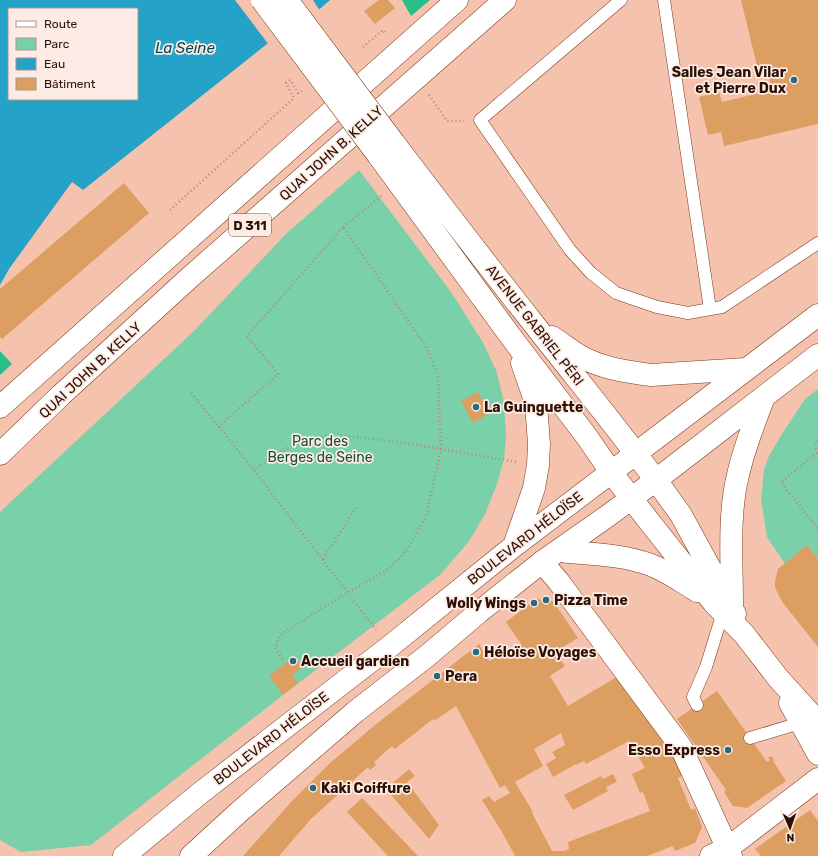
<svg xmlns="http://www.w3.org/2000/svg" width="818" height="856" font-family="Rubik,sans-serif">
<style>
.green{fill:#79d0a9}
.forest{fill:#26be89}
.water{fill:#25a2c7;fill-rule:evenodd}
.pier{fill:#f5c2ae}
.building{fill:#dd9e61;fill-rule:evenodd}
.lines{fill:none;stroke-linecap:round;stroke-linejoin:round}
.lane-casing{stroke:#7d3715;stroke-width:13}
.street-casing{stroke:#7d3715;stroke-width:23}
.secondary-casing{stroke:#7d3715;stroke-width:23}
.primary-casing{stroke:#7d3715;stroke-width:23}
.path{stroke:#b68978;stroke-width:2.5;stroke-dasharray:1 3;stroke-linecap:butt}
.lane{stroke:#fff;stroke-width:12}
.street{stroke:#fff;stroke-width:22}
.secondary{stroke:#fff;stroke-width:22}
.primary{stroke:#fff;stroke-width:22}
.secondary-bridge-casing{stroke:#7d3715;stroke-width:23;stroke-linecap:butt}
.secondary-bridge{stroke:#fff;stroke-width:22}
.poi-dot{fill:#29687e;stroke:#fdece5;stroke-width:1.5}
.labels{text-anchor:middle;stroke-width:3.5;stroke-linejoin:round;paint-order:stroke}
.shield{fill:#fdece5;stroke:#6b5147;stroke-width:1}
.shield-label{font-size:13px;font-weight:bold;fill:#2d0f03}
.poi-label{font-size:14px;font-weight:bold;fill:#2d0f03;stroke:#fdece5;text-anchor:start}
.street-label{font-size:14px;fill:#2d0f03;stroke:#fdece5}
.park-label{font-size:14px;fill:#154e38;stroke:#fdece5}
.water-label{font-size:15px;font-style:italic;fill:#00475a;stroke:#fdece5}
</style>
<rect width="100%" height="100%" fill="#f5c2ae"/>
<path class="green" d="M 359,170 L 451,292 L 482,341 L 496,370 L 504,402 L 506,436 L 504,459 L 497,484 L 485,514 L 470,540 L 441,574 L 283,695 L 91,845 L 21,852 L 0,840 L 0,512 L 193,332 L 287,233 Z
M 818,389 L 818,559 L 807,545 L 785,564 L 767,537 L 761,499 L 764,470 L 769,456 L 782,434 L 805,399 Z"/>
<path class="forest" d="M 402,0 L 430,0 L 411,16 Z
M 0,351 L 12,364 L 0,375 Z"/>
<path class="water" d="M 0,0 L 330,0 L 321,8 L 267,44 L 83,190 L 72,182 L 9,269 L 0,285 ZM 9,9 L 137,9 L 137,99 L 9,99 Z"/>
<path class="pier" d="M 235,0 L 313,0 L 320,11 L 269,45 Z"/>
<path class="building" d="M 379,0 L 388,0 L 395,8 L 375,24 L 364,11 Z
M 741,0 L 818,0 L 818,124 L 724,146 L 721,132 L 708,135 L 699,97 L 719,92 L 722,102 L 772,90 L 767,68 L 758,70 Z
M 124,183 L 149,213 L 2,339 L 0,337 L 0,289 Z
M 478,392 L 490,413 L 473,423 L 461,401 Z
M 807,545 L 818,559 L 818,647 L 783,603 L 778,594 L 775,587 L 775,581 L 778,569 Z
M 536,599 L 553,601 L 578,638 L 555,652 L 565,666 L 550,676 L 568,706 L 620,675 L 673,753 L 682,776 L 678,778 L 691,810 L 695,808 L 702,827 L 695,843 L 675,851 L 673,846 L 647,856 L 515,856 L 502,832 L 482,800 L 489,796 L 494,802 L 510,793 L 505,785 L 500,788 L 456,706 L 434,721 L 433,719 L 395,749 L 392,746 L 374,762 L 376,765 L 370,770 L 368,767 L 311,819 L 279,856 L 243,856 L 292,801 L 330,763 L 375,725 L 479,644 L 489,661 L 521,644 L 506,622 ZM 561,733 L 565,745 L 552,752 L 556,758 L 546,764 L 553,777 L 576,764 L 576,765 L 584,761 L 586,764 L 629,741 L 645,768 L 632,774 L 640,793 L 643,792 L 650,811 L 568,842 L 569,849 L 564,851 L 552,851 L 532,813 L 533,812 L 515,782 L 543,766 L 534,749 Z
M 295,656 L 303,667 L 292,675 L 298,683 L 283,695 L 269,676 Z
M 717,691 L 767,762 L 770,760 L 768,758 L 771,756 L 774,760 L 773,761 L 786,781 L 747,808 L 733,806 L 724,792 L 726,790 L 677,719 Z
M 409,769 L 415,776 L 407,782 L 439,825 L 429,839 L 386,789 Z
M 613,774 L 617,782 L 606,787 L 608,791 L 573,810 L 564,795 L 601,776 L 603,779 Z
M 362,798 L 418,856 L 388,856 L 347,812 Z
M 810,810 L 818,821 L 818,856 L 761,856 L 755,849 Z"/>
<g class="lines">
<defs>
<path id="lane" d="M 621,0 L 480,120 L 570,250 L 591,273 L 616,293 L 657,307 L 688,313 L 722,307 L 818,243
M 664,0 L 710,309
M 697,705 L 693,697 L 706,667 L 723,612
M 750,738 L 800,723"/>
<path id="street" d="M 542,562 L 559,582 L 681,747 L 731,856
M 711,856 L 728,848 L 818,779"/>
<path id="secondary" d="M 394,143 C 440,203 486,264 533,323 C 583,387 635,449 681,515 L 735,614
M 378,155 L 514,341 L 587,437 L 611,472 L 648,520 L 713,602 L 744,634 L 778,678 L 818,722
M 552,337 C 561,343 569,349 578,355 C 600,368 627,372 651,375 L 746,369
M 514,546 L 534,488 L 538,465 L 539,444 L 536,403 L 522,363
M 558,551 C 589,554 622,554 651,565 C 667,571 682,582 697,591
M 732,604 C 732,563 728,515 738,475 C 744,448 754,423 764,397
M 790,703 L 818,754
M 124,856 L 199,794 L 389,647 L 514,546 L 818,315
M 191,856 L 239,812 L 355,712 L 427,656 L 479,612 L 542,562 L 609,515 L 656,480 L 818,355"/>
<path id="primary" d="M 0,407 L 457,0
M 0,454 L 61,395 L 188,279 L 505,0"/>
</defs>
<use href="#lane" class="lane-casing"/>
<use href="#street" class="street-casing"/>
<use href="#secondary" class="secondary-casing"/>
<use href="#primary" class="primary-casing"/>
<path class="path" d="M 363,47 L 383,30 L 386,34
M 429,95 L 447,121 L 464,121
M 170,210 L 294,98 L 286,83 L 290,80 L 298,93 L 302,91
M 343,227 L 381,196
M 191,393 L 254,470 L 376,630
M 218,427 L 278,374 L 247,336 L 343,227 L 427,348 L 438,375 L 441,450 L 426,516 L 408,548 L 398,560 L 384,572 L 348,592 L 280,635 L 275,647 L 284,661
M 817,453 L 781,482 L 818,529
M 817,453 L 815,446 L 818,439
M 254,470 L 274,455 L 292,446 L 312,439 L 334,434 L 405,443 L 517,462
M 323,559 L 356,508"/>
<use href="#lane" class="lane"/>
<use href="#street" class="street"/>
<use href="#secondary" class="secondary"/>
<use href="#primary" class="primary"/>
<defs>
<path id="secondary-bridge" d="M 262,0 L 378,155
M 287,0 L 394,143"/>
</defs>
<use href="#secondary-bridge" class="secondary-bridge-casing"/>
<use href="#secondary-bridge" class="secondary-bridge"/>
</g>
<g class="poi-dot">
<circle cx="794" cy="80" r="4"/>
<circle cx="476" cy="407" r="4"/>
<circle cx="546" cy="600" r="4"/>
<circle cx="534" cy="603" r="4"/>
<circle cx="476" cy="652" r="4"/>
<circle cx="293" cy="661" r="4"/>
<circle cx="437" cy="676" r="4"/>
<circle cx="728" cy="750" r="4"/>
<circle cx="313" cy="788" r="4"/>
</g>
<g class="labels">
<rect class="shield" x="229" y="214" width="42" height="22" rx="3"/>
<g class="shield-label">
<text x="250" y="230">D 311</text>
</g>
<g class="poi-label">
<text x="786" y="77" text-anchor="end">Salles Jean Vilar<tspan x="786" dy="16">et Pierre Dux</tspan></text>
<text x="484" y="412">La Guinguette</text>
<text x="554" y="605">Pizza Time</text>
<text x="526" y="608" text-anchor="end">Wolly Wings</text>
<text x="484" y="657">Héloïse Voyages</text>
<text x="301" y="666">Accueil gardien</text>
<text x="445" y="681">Pera</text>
<text x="720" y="755" text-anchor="end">Esso Express</text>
<text x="321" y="793">Kaki Coiffure</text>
</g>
<g class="street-label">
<text transform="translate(331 153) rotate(-42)" y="5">QUAI JOHN B. KELLY</text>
<text transform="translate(535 325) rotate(52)" y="5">AVENUE GABRIEL PÉRI</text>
<text transform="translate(90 370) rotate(-43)" y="5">QUAI JOHN B. KELLY</text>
<text transform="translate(525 538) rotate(-38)" y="5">BOULEVARD HÉLOÏSE</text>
<text transform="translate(271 738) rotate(-38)" y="5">BOULEVARD HÉLOÏSE</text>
</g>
<g class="park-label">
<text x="320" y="446">Parc des<tspan x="320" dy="16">Berges de Seine</tspan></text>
</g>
<g class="water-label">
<text x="185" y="53">La Seine</text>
</g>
</g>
<rect x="8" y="8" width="130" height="92" fill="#fdece5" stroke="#aa948b"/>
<rect x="16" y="21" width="20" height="6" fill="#ffffff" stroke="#aa948b"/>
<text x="44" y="28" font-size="12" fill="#2d0f03">Route</text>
<rect x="16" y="38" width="20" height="12" fill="#79d0a9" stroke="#aa948b"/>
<text x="44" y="48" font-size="12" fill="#2d0f03">Parc</text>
<rect x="16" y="58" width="20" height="12" fill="#25a2c7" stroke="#aa948b"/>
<text x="44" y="68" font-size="12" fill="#2d0f03">Eau</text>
<rect x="16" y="78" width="20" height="12" fill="#dd9e61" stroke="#aa948b"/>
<text x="44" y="88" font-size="12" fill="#2d0f03">Bâtiment</text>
<g transform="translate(790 828) rotate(178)" stroke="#fdece5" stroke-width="3" paint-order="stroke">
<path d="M0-3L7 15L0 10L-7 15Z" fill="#2d0f03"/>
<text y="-6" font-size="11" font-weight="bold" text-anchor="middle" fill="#2d0f03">N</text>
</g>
</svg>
